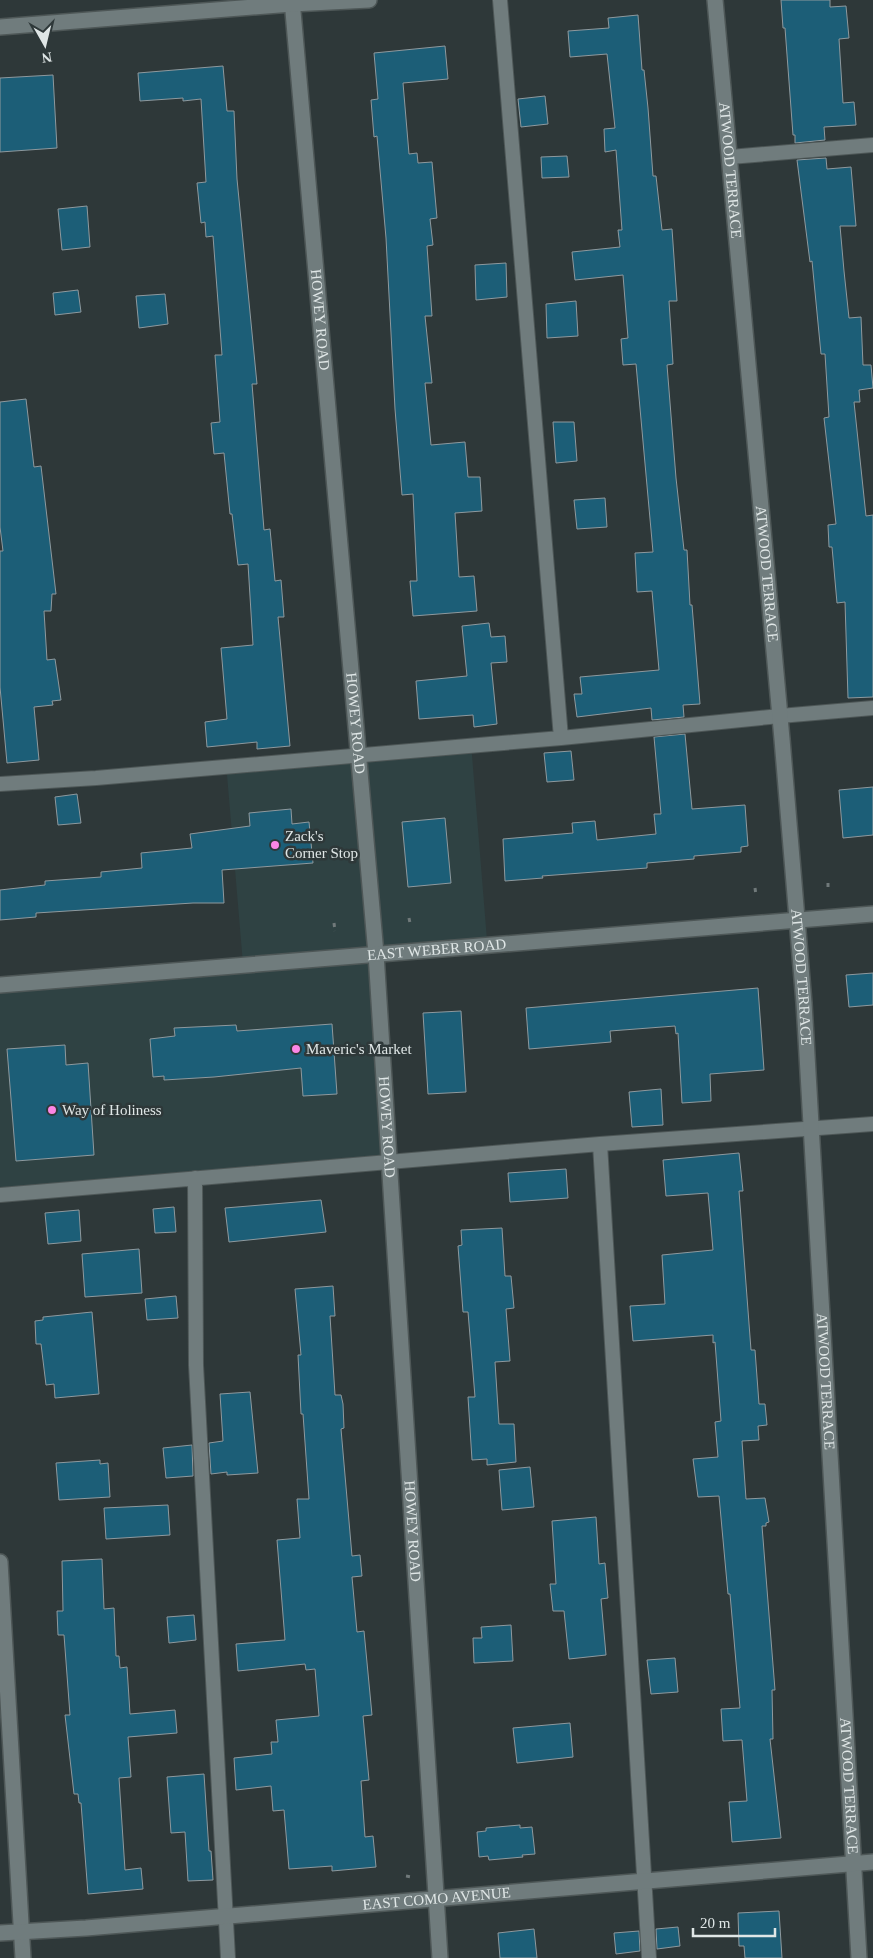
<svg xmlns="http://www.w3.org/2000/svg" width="873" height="1958" font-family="Georgia,serif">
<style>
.built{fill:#2f4243}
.building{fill:#1c5e77;stroke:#8e999e}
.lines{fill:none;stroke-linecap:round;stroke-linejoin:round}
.service-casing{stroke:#4e5757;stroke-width:16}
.minor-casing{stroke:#4e5757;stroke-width:18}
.tertiary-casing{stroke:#4e5757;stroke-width:18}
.path{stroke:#70797a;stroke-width:3;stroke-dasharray:4 4;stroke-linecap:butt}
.service{stroke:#707c7d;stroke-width:14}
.minor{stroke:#707c7d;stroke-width:15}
.tertiary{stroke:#707c7d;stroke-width:15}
.poi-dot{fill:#fb86e5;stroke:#2e3839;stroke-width:2}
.labels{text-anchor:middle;stroke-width:5;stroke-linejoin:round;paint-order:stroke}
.street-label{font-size:15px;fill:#dfe6e6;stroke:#2e3839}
.poi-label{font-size:15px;fill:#dfe6e6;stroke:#2e3839;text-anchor:start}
</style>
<rect width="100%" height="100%" fill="#2e3839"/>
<path class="built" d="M 471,743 L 487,940 L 373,949 L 390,1167 L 0,1198 L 0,983 L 243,964 L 226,763 Z"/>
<path class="building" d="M 781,0 L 830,0 L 830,7 L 846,6 L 849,38 L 839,39 L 843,103 L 854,102 L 856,125 L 824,127 L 825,140 L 795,143 L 795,135 L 793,135 L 785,28 L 783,28 Z
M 638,15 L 642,70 L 644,70 L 648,108 L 653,176 L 656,176 L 662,230 L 672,229 L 673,243 L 677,301 L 669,301 L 673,364 L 667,365 L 676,478 L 684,550 L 687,550 L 690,605 L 692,605 L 700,704 L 683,705 L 684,717 L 652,720 L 651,708 L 577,717 L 574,694 L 582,694 L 580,677 L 659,670 L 652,591 L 637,592 L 635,553 L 653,552 L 636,364 L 623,365 L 621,339 L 628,338 L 623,275 L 575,280 L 572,252 L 620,247 L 618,230 L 622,230 L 616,150 L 605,152 L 604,129 L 615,128 L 607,54 L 570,57 L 568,31 L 609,28 L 608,18 Z
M 445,46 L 448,79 L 403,83 L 409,154 L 417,153 L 418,163 L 432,162 L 437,218 L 430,219 L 433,245 L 427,246 L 432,316 L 425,316 L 432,383 L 425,383 L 431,445 L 465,442 L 468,477 L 480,477 L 482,511 L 455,513 L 459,577 L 474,576 L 477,611 L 413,616 L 410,581 L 417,581 L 413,494 L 402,495 L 395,409 L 386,238 L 377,136 L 374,137 L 371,100 L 378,99 L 374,53 Z
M 223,66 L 227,111 L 234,111 L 237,179 L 257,384 L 252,384 L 264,530 L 270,529 L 275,581 L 281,580 L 284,617 L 278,617 L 290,746 L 257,749 L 257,742 L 207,747 L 205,722 L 227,719 L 221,648 L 253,645 L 248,564 L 238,565 L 232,514 L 230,514 L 224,453 L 214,454 L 211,423 L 220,422 L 215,355 L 222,355 L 213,236 L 206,237 L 205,222 L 201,223 L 197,183 L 206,182 L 201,99 L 183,101 L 183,98 L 140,101 L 138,73 Z
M 53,75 L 57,148 L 0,152 L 0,78 Z
M 545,96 L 548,124 L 521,127 L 518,99 Z
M 567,156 L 569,177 L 542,178 L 541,157 Z
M 826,158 L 827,169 L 851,167 L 856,226 L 840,226 L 844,271 L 849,318 L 861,317 L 863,365 L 871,365 L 873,388 L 859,390 L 860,402 L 854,402 L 866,516 L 873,515 L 873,697 L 848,698 L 845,602 L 837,603 L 832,547 L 829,547 L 828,525 L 836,524 L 824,418 L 829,417 L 825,354 L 821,354 L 812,261 L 810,262 L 797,160 Z
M 87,206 L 90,247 L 62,250 L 58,209 Z
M 506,263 L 507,297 L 476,300 L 475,265 Z
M 78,290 L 81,312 L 55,315 L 53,293 Z
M 165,294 L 168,324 L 139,328 L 136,296 Z
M 576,301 L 578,336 L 547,338 L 546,304 Z
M 26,399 L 34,467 L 41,466 L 56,594 L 52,594 L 51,611 L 44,611 L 47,660 L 55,659 L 61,700 L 52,701 L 53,705 L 34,707 L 39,760 L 7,763 L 0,687 L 0,551 L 3,551 L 0,527 L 0,402 Z
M 553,422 L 574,422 L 577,461 L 556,463 Z
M 605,498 L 607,527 L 577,529 L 574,500 Z
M 489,623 L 491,637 L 505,636 L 507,662 L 491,663 L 497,724 L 474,727 L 473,715 L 419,719 L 416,681 L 467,676 L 462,626 Z
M 685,734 L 692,809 L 745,805 L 748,846 L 741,847 L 741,852 L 694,856 L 694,859 L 647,863 L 647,868 L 542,876 L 543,878 L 505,881 L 503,839 L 573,833 L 572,823 L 595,821 L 597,840 L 656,834 L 654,814 L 661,814 L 654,737 Z
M 571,751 L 574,780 L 547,782 L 544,753 Z
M 873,787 L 873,835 L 843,838 L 839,790 Z
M 77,794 L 81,823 L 58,825 L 55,797 Z
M 291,809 L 292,824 L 309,822 L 313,863 L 222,870 L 224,903 L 193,903 L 36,913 L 36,917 L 0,920 L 0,890 L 45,885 L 45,881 L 101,877 L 101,872 L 142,868 L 141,853 L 192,848 L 190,834 L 250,826 L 249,813 Z
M 445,818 L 451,883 L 408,887 L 402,822 Z
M 873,973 L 873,1005 L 849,1007 L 846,975 Z
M 758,988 L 764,1070 L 710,1074 L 711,1101 L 682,1103 L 678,1033 L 676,1034 L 675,1026 L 610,1031 L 611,1042 L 529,1049 L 526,1008 Z
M 461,1011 L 466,1092 L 428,1094 L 423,1013 Z
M 332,1024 L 337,1094 L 303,1096 L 301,1068 L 214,1077 L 164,1080 L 164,1076 L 153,1077 L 150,1039 L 175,1036 L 174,1028 L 236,1025 L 237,1031 Z
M 65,1045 L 66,1065 L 88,1063 L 94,1155 L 16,1161 L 7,1049 Z
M 661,1089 L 663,1125 L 632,1127 L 629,1092 Z
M 739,1153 L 743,1191 L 739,1191 L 751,1350 L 755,1350 L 759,1404 L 765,1404 L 767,1425 L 758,1426 L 759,1440 L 742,1441 L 746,1499 L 765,1498 L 769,1522 L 766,1523 L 766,1526 L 762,1526 L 775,1690 L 772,1690 L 773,1739 L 770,1739 L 781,1838 L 732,1842 L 729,1802 L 747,1801 L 742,1740 L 723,1741 L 721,1709 L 740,1708 L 730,1594 L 728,1594 L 719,1496 L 698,1497 L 693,1459 L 718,1457 L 715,1422 L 721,1421 L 715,1342 L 713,1343 L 713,1335 L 633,1341 L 630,1306 L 665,1304 L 662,1255 L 713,1250 L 708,1193 L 666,1196 L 663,1160 Z
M 566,1169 L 568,1198 L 510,1202 L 508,1173 Z
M 321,1200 L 326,1232 L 229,1242 L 225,1208 Z
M 174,1207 L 176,1232 L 155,1233 L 153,1209 Z
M 79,1210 L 81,1241 L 48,1244 L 45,1213 Z
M 502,1228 L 505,1276 L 511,1276 L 514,1308 L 506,1309 L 510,1361 L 495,1362 L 499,1424 L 514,1424 L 516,1462 L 487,1465 L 487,1459 L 472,1460 L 468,1397 L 475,1397 L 468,1312 L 463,1312 L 458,1246 L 462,1245 L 461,1230 Z
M 139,1249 L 142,1293 L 85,1297 L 82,1254 Z
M 333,1286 L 335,1316 L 330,1316 L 335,1395 L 341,1395 L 343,1404 L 344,1428 L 341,1429 L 352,1556 L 360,1555 L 362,1576 L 352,1577 L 357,1632 L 364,1631 L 372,1715 L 363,1716 L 369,1780 L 361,1781 L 365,1837 L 373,1836 L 376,1867 L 332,1871 L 332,1866 L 289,1869 L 284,1810 L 273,1811 L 271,1786 L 236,1790 L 234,1758 L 272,1754 L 271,1742 L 278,1742 L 276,1720 L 319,1716 L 315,1669 L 306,1670 L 305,1664 L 238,1671 L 236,1644 L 285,1640 L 277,1540 L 300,1538 L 297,1499 L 309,1499 L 303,1414 L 301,1414 L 298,1355 L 301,1355 L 295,1289 Z
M 176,1296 L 178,1318 L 147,1320 L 145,1299 Z
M 92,1312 L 99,1394 L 55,1398 L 54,1384 L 46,1385 L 41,1344 L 36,1344 L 35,1321 L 43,1320 L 43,1317 Z
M 250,1392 L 258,1473 L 227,1475 L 227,1472 L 211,1474 L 209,1443 L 223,1441 L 220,1394 Z
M 192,1445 L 193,1476 L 166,1478 L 163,1448 Z
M 100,1460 L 100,1464 L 108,1463 L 110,1497 L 59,1500 L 56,1463 Z
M 530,1467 L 534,1507 L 502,1510 L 499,1470 Z
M 168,1505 L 170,1535 L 106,1539 L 104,1508 Z
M 596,1517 L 599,1564 L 605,1563 L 608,1598 L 601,1599 L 606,1655 L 569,1659 L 564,1611 L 553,1611 L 550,1584 L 556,1584 L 552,1521 Z
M 102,1559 L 104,1609 L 114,1608 L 116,1656 L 119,1656 L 120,1668 L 127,1667 L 130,1714 L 175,1710 L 177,1733 L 128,1737 L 131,1777 L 119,1778 L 125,1870 L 141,1868 L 143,1889 L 88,1894 L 81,1803 L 79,1803 L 78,1794 L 74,1794 L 65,1715 L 70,1715 L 64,1635 L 58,1635 L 57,1611 L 63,1611 L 62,1561 Z
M 194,1615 L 196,1640 L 169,1643 L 167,1617 Z
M 511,1625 L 513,1661 L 474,1663 L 473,1638 L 482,1638 L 481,1627 Z
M 675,1658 L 678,1692 L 651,1694 L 647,1660 Z
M 570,1723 L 573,1757 L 517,1763 L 513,1728 Z
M 204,1774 L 209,1851 L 211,1851 L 213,1880 L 188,1881 L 185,1832 L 171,1833 L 167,1777 Z
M 520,1825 L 520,1828 L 532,1827 L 535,1854 L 522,1855 L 523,1857 L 489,1860 L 488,1856 L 479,1857 L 477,1832 L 486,1831 L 486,1828 Z
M 779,1911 L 782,1958 L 745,1958 L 744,1946 L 739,1946 L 738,1913 Z
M 678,1927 L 680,1946 L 657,1949 L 656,1929 Z
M 534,1929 L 537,1958 L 500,1958 L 498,1933 Z
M 639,1931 L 640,1951 L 616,1954 L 614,1933 Z"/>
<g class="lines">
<defs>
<path id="service" d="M 500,0 L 561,738
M 730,157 L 873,145
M 0,784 L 96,778 L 561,738 L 780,716 L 873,708
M 600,1144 L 649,1958
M 195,1178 L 196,1365 L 228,1958
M 0,1195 L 600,1144 L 873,1124"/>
<g id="minor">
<path id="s1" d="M 292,0 L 376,954 L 440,1958"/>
<path id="s2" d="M 715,0 L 782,739 L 804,1003 L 859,1958"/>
<path d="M 0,27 L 292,4 L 369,0"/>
<path d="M 0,1562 L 23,1958"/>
<path id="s3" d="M 0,1933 L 86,1928 L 873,1862"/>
</g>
<g id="tertiary">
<path id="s4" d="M 0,985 L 873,914"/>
</g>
</defs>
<use href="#service" class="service-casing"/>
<use href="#minor" class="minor-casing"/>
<use href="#tertiary" class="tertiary-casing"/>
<path class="path" d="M 828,883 L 828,890
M 755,888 L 756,895
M 409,918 L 410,923
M 334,923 L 335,931
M 406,1876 L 412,1877"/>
<use href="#service" class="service"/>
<use href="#minor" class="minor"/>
<use href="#tertiary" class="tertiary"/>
</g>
<g class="poi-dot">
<circle cx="275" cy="845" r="5"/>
<circle cx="296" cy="1049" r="5"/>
<circle cx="52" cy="1110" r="5"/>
</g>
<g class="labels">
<g class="street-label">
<text dy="5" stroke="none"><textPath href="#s2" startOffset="171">ATWOOD TERRACE</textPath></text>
<text dy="5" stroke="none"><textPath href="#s1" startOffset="321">HOWEY ROAD</textPath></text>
<text dy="5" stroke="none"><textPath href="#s2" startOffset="576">ATWOOD TERRACE</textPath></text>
<text dy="5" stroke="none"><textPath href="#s1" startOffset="726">HOWEY ROAD</textPath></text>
<text dy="5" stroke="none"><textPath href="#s4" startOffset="438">EAST WEBER ROAD</textPath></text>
<text dy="5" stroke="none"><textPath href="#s2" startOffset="981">ATWOOD TERRACE</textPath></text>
<text dy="5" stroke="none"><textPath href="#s1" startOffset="1131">HOWEY ROAD</textPath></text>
<text dy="5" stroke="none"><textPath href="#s2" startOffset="1386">ATWOOD TERRACE</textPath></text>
<text dy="5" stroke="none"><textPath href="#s1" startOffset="1536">HOWEY ROAD</textPath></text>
<text dy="5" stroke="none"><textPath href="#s2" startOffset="1791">ATWOOD TERRACE</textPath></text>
<text dy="5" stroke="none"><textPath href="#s3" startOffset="438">EAST COMO AVENUE</textPath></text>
</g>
<g class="poi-label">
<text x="285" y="841">Zack's<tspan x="285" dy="17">Corner Stop</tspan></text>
<text x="306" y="1054">Maveric's Market</text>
<text x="62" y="1115">Way of Holiness</text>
</g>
</g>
<g transform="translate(45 45) rotate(172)" stroke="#2e3839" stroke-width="4" paint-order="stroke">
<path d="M0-4L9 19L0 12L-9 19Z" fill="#dfe6e6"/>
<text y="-8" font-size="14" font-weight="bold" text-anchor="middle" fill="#dfe6e6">N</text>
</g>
<path d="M693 1928v8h82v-8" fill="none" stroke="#dfe6e6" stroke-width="2.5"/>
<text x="700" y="1928" font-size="15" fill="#dfe6e6" stroke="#2e3839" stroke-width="4" paint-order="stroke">20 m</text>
</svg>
